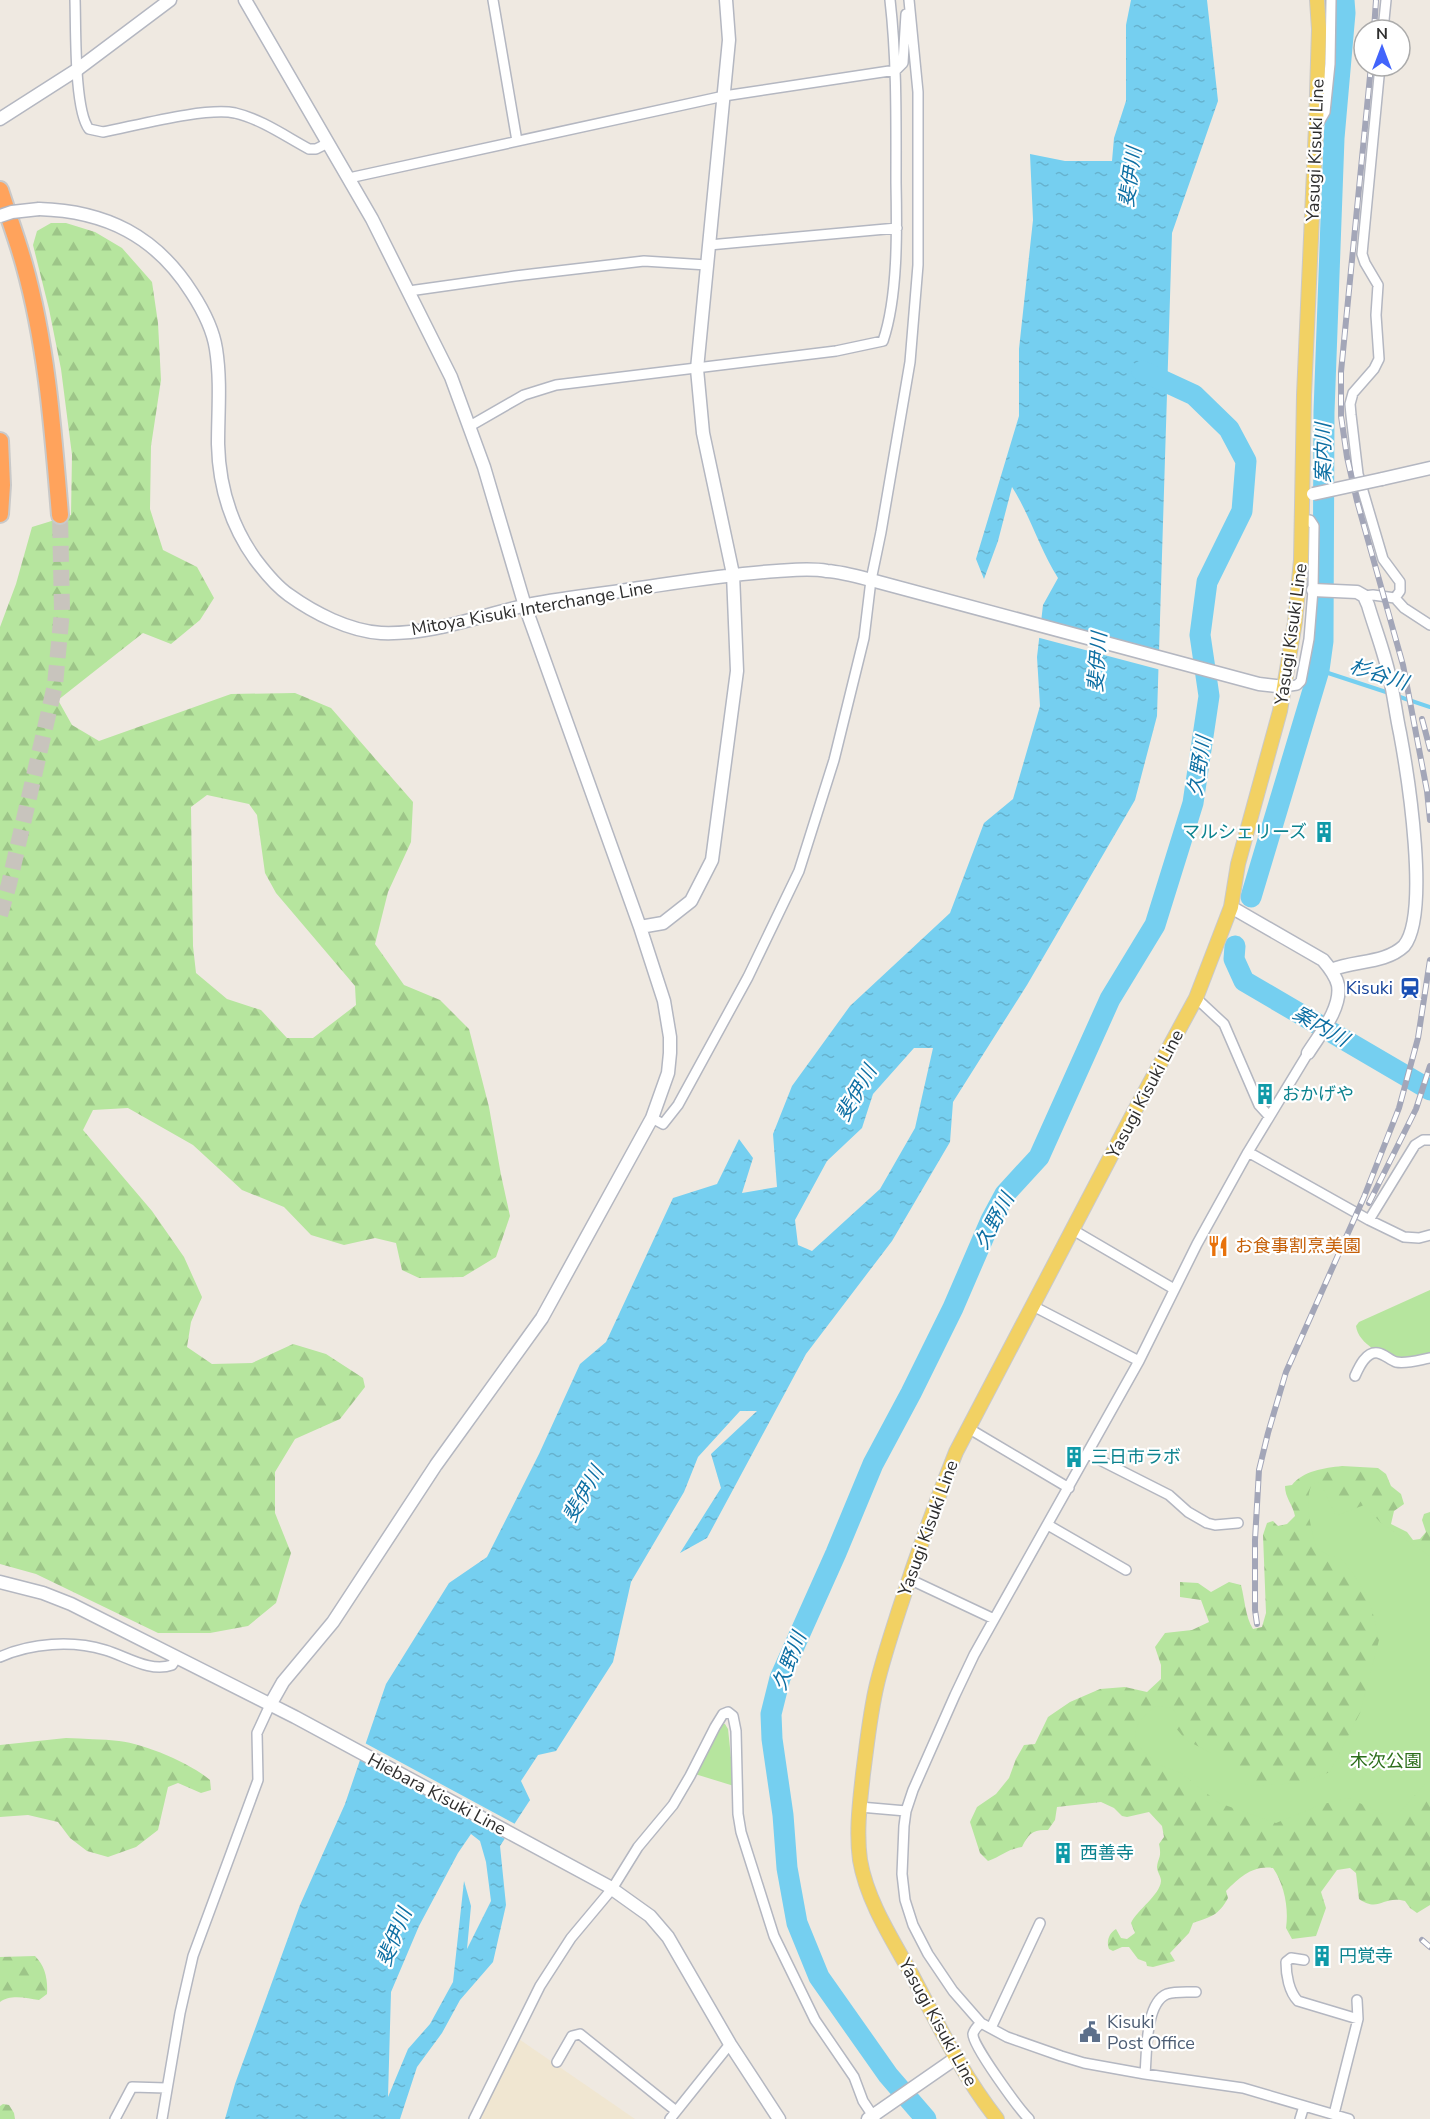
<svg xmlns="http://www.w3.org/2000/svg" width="1430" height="2119" font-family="'Nunito Sans','Noto Sans JP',sans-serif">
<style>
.education{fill:#f0e6d1}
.forest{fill:url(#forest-firs);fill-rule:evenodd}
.park{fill:#b6e59e}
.water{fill:url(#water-ripples);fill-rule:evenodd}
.pier{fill:#efe9e1}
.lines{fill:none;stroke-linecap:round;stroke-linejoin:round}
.stream{stroke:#75cff0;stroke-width:4}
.river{stroke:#75cff0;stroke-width:21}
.highway-tunnel{stroke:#c8c4bd;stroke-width:16;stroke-dasharray:16 8;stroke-linecap:butt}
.street-casing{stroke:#b4b7c1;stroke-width:12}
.secondary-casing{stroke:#b4b7c1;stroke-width:15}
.primary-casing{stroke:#c9c9c9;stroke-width:16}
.highway-casing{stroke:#c9c9c9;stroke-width:20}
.street{stroke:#fff;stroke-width:9}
.secondary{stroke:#fff;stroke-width:12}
.primary{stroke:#f2d163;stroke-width:14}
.highway{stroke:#ffa35c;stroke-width:16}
.rail-casing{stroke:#a3a6b8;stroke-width:6}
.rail{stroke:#fff;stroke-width:4;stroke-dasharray:11;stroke-linecap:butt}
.secondary-bridge-casing{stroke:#b4b7c1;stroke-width:15;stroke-linecap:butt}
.secondary-bridge{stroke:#fff;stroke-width:12}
.labels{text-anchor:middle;stroke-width:4.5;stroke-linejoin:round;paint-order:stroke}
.street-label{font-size:18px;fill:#2e2e2e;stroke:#fff}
.culture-label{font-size:18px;fill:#0d838f;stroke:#fff;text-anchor:start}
.transit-label{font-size:18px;fill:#164399;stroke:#fff;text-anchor:end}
.food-label{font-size:18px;fill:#c56008;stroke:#fff;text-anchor:start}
.park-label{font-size:18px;fill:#2c6e1b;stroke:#fff}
.service-label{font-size:18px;fill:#4e5e75;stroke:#fff;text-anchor:start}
.water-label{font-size:20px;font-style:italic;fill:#0d6fa3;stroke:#fff}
</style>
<defs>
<pattern id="forest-firs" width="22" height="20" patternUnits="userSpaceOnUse" patternTransform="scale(1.5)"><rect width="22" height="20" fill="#b6e59e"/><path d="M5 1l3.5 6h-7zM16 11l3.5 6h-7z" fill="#9dc588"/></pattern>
<pattern id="water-ripples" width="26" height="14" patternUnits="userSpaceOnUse" patternTransform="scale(1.5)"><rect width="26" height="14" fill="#75cff0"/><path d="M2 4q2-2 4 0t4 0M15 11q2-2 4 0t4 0" fill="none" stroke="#66b2ce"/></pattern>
</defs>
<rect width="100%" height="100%" fill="#efe9e1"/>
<path class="education" d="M 516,2037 L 635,2119 L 478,2119 Z"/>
<path class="forest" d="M 51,223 L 66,223 L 95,232 L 122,248 L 152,282 L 158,323 L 161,380 L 151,446 L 150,509 L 163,550 L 197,567 L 214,598 L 200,620 L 171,644 L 143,633 L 58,700 L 72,725 L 99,741 L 231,694 L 295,693 L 331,708 L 413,802 L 411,842 L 388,892 L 375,944 L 404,985 L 440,1000 L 469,1029 L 489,1107 L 501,1175 L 510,1216 L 496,1257 L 463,1277 L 419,1278 L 402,1270 L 396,1243 L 375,1238 L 344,1245 L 311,1235 L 284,1207 L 242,1190 L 193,1145 L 128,1108 L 93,1110 L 83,1130 L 152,1211 L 184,1257 L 202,1297 L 191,1322 L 187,1347 L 212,1364 L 252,1363 L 293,1344 L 326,1354 L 363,1378 L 365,1387 L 340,1419 L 295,1439 L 275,1472 L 275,1513 L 291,1553 L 276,1603 L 248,1626 L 210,1633 L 158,1633 L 36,1574 L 0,1564 L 0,627 L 16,584 L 32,527 L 71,515 L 72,455 L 61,369 L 49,309 L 33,245 L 37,231 ZM 207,795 L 249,804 L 257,815 L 265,873 L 276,893 L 355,986 L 356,1005 L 313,1038 L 287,1038 L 261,1010 L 227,999 L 196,973 L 193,946 L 191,807 Z
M 1342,1466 L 1378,1468 L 1386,1474 L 1391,1486 L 1401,1494 L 1404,1504 L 1394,1511 L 1391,1524 L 1407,1532 L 1413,1540 L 1420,1539 L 1426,1532 L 1422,1520 L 1424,1514 L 1430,1512 L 1430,1905 L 1417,1913 L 1410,1908 L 1405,1901 C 1383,1895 1379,1913 1359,1899 L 1356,1873 L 1350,1868 L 1337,1870 L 1321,1892 L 1326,1908 L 1316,1936 L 1292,1939 L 1286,1928 C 1289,1908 1284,1884 1273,1868 C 1253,1865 1240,1877 1226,1891 L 1228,1898 C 1218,1916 1212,1916 1193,1923 L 1189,1933 L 1170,1953 L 1175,1961 L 1153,1967 L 1147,1966 L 1146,1962 L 1138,1959 L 1129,1947 L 1122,1947 L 1113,1951 L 1109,1949 C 1106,1942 1109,1933 1116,1929 L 1121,1938 L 1127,1939 L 1135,1933 L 1131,1923 C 1137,1910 1160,1895 1161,1881 C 1161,1876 1157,1872 1157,1867 C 1158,1857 1162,1858 1159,1844 L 1164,1837 L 1162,1826 L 1149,1812 L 1127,1817 L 1122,1816 L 1114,1808 L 1101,1802 L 1057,1807 L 1055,1820 L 1048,1830 C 1033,1829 1028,1834 1022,1847 C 1007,1849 1002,1856 988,1861 L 980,1853 L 970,1822 L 977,1807 L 996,1794 L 1009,1778 L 1016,1759 L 1024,1745 L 1035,1744 L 1048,1717 L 1070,1702 L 1100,1689 L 1125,1687 L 1147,1692 L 1161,1679 L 1161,1665 L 1155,1647 L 1165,1633 L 1192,1630 L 1209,1622 L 1201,1600 L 1180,1597 L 1180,1582 L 1198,1583 L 1211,1592 L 1229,1582 L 1241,1585 C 1245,1600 1245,1616 1253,1629 L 1262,1627 L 1266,1613 L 1263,1535 L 1267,1523 L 1273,1521 L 1278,1526 L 1287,1524 L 1295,1516 C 1293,1505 1285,1498 1285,1486 L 1292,1485 C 1303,1471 1324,1468 1342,1466 Z
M 66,1738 C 84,1739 102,1739 119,1741 C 145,1744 190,1763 210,1780 L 211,1790 L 201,1793 L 178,1783 L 168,1787 L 158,1830 L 136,1847 L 108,1857 L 87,1851 L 70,1838 L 58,1822 L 28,1815 L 0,1817 L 0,1745 Z
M 35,1956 C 45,1966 48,1979 47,1994 L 39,2000 C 27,1998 10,1994 0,2002 L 0,1957 Z
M 3,2104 L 9,2105 L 14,2113 L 15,2119 L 0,2119 L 0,2106 Z"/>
<path class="park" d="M 1430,1290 L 1430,1355 C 1420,1357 1411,1359 1401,1359 C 1385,1358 1358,1344 1356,1326 L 1359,1322 Z
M 1320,1482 L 1336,1516 L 1364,1505 L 1381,1523 L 1430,1556 L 1430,1784 L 1425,1784 L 1401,1811 L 1383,1814 L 1349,1798 L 1323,1804 L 1276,1823 L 1219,1803 L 1181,1773 L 1157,1764 L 1135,1743 C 1135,1723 1140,1719 1156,1706 L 1172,1708 L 1177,1714 L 1175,1727 L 1186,1740 L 1211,1753 L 1241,1783 L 1251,1786 L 1301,1783 L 1330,1772 L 1360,1713 L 1379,1640 L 1374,1617 L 1367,1596 L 1354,1575 L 1340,1557 L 1328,1555 L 1316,1548 C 1312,1530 1303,1502 1312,1484 Z
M 722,1723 L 725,1724 L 728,1729 L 734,1786 L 695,1774 Z"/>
<path class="water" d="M 1131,0 L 1207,0 L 1218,101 L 1172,233 L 1157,716 L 1135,800 L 1027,985 L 953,1102 L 950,1142 L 892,1241 L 806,1354 L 707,1538 L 680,1553 L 721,1488 L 711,1454 L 757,1411 L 740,1411 L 698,1457 L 684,1492 L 631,1582 L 613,1662 L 556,1751 L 538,1755 L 521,1781 L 530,1800 L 500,1846 L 506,1905 L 493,1962 L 460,2000 L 442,2033 L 417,2067 L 400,2119 L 225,2119 L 235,2084 L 300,1905 L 345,1804 L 386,1684 L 449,1583 L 487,1557 L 539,1454 L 580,1364 L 606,1342 L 673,1198 L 717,1184 L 739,1139 L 753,1158 L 742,1193 L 777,1187 L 773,1134 L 792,1086 L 850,1006 L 950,913 L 984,823 L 1013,799 L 1040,706 L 1037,657 L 1043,605 L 1058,578 C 1039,548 1031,517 1012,487 L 998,541 L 984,579 L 976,559 L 1019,416 L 1019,349 L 1033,220 L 1030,154 L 1065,161 L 1112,161 L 1114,138 L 1126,101 L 1126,25 ZM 914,1048 L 933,1048 L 915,1128 L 880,1189 L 812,1251 L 798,1245 L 795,1220 L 827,1161 L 862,1128 L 873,1094 ZM 471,1834 L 480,1841 L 486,1862 L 491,1901 L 467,1949 L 471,1906 L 464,1881 L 453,1982 L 430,2024 L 408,2049 L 388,2097 L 391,1992 L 419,1926 L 458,1853 Z"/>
<path class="pier" d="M 1038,618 L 1162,651 L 1161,670 L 1036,637 Z
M 363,1742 L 517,1825 L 507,1840 L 357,1758 Z"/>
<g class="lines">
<path class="stream" d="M 1319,670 L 1389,693
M 1397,696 L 1430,707"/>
<path class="river" d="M 1251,897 L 1319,670 L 1323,641 L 1324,412 L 1334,138 L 1345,13 L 1344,0
M 1235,946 L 1234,959 L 1244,981 L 1430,1090
M 926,2119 L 888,2075 L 819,1977 L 797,1923 L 787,1868 L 783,1815 L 772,1739 L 771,1714 L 780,1678 L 836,1553 L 873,1464 L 911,1393 L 953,1308 L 991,1220 L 1005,1194 L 1039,1157 L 1110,999 L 1155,925 L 1193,803 L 1209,696 L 1200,635 L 1207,582 L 1242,511 L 1246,461 L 1229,429 L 1194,395 L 1142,371"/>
<path class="highway-tunnel" d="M 0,915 L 9,884 L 55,685 L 62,611 L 60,515"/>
<defs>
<path id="street" d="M 75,0 C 76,27 74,110 89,129 L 103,132 C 135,126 205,107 235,113 C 261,119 285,136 309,149 L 316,149 L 328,143
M 493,0 L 517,141
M 1383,30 L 1386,0
M 1380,66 L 1362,254 L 1365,263 L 1378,285 L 1376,315 L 1379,359 L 1374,369 L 1353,393 L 1350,404 L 1351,415 L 1358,474 L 1383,559 L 1400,582 L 1400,591 L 1395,598
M 1318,124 L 1325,112 L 1330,64 L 1331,0
M 349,178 L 724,96 L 896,70 L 903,63 L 906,14
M 709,245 L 897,228
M 409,291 L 515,276 L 644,261 L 707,265
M 470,426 L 524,395 L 556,385 L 836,351 L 883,341 C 898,297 897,230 896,183 C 896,122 897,61 890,0
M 1364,596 L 1373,595 L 1395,598 L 1404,608 L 1430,625
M 1284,687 L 1297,685 L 1301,681 L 1309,639 L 1313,590 L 1314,526 L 1310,520 L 1303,520
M 1196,998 L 1224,1024 L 1259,1105 L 1269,1116
M 1308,1053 L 1248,1152 L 1197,1244 L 1139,1361 L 974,1655 L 955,1695 L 913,1790 L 906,1811 L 904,1826 L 902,1874 L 905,1900 L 913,1925 L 928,1954 L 953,1991 L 981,2023 L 1007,2037 L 1061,2056 L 1084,2063 L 1145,2074 L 1243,2088 L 1349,2119
M 652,1118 L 663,1124 L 678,1105 L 748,977 L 799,871 L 834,760 L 864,638 L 871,580 L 881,532 L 910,362 L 918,265 L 918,92 L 909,0
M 1248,1152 L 1369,1220 L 1404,1237 L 1419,1238 L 1430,1235
M 1369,1220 L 1415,1145 L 1423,1140 L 1430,1140
M 1073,1230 L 1174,1289
M 1033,1306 L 1139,1361
M 1355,1376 C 1359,1367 1366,1351 1378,1353 C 1384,1354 1390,1360 1396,1362 C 1407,1364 1419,1360 1430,1358
M 968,1428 L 1069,1488
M 1088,1454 L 1169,1495 L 1188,1512 L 1207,1523 L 1215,1525 L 1238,1523
M 1048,1525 L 1126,1570
M 909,1579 L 994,1619
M 0,1657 C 31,1643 72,1640 105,1650 C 126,1656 150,1673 172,1665 L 177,1657
M 860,1807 L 906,1811
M 1304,1960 L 1291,1958 L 1286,1962 C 1286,1975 1289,1992 1298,2001 L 1358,2019
M 981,2023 C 978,2026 974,2029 973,2034 C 972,2045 1019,2109 1029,2119
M 991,2028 L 1040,1923
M 557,2062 L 572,2036 L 580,2034 L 676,2111
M 1145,2074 C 1147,2053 1145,2003 1167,1994 C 1176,1991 1187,1992 1196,1992
M 1334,2114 L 1358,2019 L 1357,2000
M 115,2119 L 132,2087 L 166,2088
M 162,2119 L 180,2013 L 193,1956 L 258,1780 L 257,1733 L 270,1705
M 474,2119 L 540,1986 L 571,1938 L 612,1889 L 638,1847 L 673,1805 L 690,1776 L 715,1727 L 723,1714 L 728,1712 L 733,1716 L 736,1731 L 738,1814 L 741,1832 L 774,1936 L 815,2020 L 854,2077 L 863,2101 L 875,2119
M 670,2119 L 730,2044
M 1300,2119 L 1304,2106"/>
<path id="secondary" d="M 245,0 L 372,219 L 451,377 L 484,467 L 525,606 L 640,927 L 664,1001 L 670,1037 L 670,1053 L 668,1073 L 652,1118 L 542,1318 L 436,1465 L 333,1622 L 283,1682 L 270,1705
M 0,119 L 78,69 L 170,0
M 39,209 C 106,211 156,236 192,293 C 203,310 213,329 216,349 C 221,381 218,412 218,444 C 219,486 230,524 255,559 C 264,571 276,586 289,595 C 314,613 349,631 381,633 C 430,635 476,617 523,606 C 559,598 597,595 633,589 C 681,582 728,574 777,571 C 793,570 810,568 827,571 C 842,572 856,576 871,580 L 1259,684 L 1284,687
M 1382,479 L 1430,468
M 1313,590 L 1357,592 L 1364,596 L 1368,605 C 1375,629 1385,654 1390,679 C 1394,696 1396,715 1400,733 C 1408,776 1430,914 1404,946 C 1385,964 1354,960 1331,970
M 1231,907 L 1323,960 C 1329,967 1336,976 1338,985 C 1342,1008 1320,1034 1308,1053
M 640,927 L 663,923 L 691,901 L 712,860 L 737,671 L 733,574 L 703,433 L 697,369 L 729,40 L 726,0
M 0,1582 L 43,1593 L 71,1604 L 295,1717 L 608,1886 L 650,1916 L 668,1937 L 730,2044 L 779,2119
M 868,2119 L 956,2058"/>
<path id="primary" d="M 997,2119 C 962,2075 938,2024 912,1975 C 892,1939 867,1901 860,1860 C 856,1831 860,1802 863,1774 C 867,1744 870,1713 877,1684 C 883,1659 891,1635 899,1610 C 916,1557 935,1504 956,1452 L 1134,1112 L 1196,998 L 1231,907 L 1238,864 L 1280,711 L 1295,622 L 1301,560 L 1304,395 L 1316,126 L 1319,29 L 1317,0"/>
<path id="highway" d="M 0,190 C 8,215 17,239 24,264 C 47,346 53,431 60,515
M 0,441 L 2,485 L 0,514"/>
</defs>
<use href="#street" class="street-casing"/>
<use href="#secondary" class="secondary-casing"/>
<use href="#primary" class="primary-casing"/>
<use href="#highway" class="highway-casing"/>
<use href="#street" class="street"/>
<use href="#secondary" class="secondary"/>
<use href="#primary" class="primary"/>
<use href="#highway" class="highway"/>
<defs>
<path id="rail" d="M 1374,30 L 1376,0
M 1371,66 L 1341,372 L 1341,416 L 1347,457 L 1357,501 L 1403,665 L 1427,791 L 1430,820
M 1422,719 L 1430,749
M 1369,1203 L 1416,1109 L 1430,1066
M 1257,1624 L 1255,1610 L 1255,1540 L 1259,1470 L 1268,1433 L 1286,1372 L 1364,1197 L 1399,1108 L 1418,1038 L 1430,960
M 1422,1940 L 1430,1947"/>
</defs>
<use href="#rail" class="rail-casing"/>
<use href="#rail" class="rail"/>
<defs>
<path id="secondary-bridge" d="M 0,216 L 12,212 L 39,209
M 1313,494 L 1382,479"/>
</defs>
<use href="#secondary-bridge" class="secondary-bridge-casing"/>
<use href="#secondary-bridge" class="secondary-bridge"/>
</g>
<defs>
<symbol id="building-bare" viewBox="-9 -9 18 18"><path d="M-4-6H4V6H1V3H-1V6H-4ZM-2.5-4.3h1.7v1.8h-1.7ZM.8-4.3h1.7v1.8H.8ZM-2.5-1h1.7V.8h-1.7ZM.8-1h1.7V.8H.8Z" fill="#0f9aa8" stroke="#fff" stroke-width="2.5" paint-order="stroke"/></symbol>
<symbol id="station-bare" viewBox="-9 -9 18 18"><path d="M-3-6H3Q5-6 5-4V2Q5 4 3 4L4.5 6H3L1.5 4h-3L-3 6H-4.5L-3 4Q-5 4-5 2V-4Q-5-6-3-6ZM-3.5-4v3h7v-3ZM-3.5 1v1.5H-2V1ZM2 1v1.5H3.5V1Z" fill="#1a4fb4" stroke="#fff" stroke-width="2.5" paint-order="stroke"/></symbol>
<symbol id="restaurant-bare" viewBox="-9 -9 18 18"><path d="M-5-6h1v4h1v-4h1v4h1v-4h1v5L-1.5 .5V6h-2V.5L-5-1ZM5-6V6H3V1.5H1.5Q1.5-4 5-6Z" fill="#e8710a" stroke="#fff" stroke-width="2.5" paint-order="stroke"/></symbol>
<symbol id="civic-bare" viewBox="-9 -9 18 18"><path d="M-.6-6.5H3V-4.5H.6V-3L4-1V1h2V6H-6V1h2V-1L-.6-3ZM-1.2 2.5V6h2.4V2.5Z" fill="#5c6f8a" stroke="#fff" stroke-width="2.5" paint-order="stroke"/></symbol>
</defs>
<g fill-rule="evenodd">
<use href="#building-bare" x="1309" y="817" width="30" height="30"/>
<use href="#station-bare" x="1395" y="973" width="30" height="30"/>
<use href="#building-bare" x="1250" y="1079" width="30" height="30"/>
<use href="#restaurant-bare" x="1203" y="1231" width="30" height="30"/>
<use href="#building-bare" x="1059" y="1442" width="30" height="30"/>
<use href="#building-bare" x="1048" y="1838" width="30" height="30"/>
<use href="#building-bare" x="1307" y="1941" width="30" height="30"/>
<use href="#civic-bare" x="1075" y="2017" width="30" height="30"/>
</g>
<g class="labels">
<g class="street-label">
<text transform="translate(1315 150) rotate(-88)" y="6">Yasugi Kisuki Line</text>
<text transform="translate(532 608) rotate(-10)" y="6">Mitoya Kisuki Interchange Line</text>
<text transform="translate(1291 634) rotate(-82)" y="6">Yasugi Kisuki Line</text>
<text transform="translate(1145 1094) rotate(-62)" y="6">Yasugi Kisuki Line</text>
<text transform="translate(928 1528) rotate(-70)" y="6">Yasugi Kisuki Line</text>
<text transform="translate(437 1794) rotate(28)" y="6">Hiebara Kisuki Line</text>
<text transform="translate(938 2022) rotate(61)" y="6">Yasugi Kisuki Line</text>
</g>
<g class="culture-label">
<text x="1307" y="838" text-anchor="end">マルシェリーズ</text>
<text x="1282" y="1100">おかげや</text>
<text x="1091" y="1463">三日市ラボ</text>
<text x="1080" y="1859">西善寺</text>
<text x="1339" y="1962">円覚寺</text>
</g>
<g class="transit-label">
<text x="1393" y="994">Kisuki</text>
</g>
<g class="food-label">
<text x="1235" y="1252">お食事割烹美園</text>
</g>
<g class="park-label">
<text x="1386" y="1767">木次公園</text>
</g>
<g class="service-label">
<text x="1107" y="2028">Kisuki<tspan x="1107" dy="21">Post Office</tspan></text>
</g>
<g class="water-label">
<text transform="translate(1130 177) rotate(-82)" y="7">斐伊川</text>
<text transform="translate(1323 453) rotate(-90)" y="7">案内川</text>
<text transform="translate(1097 662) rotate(-86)" y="7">斐伊川</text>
<text transform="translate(1379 674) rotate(18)" y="7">杉谷川</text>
<text transform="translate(1199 766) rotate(-81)" y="7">久野川</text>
<text transform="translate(1321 1026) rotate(30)" y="7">案内川</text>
<text transform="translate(856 1093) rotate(-60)" y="7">斐伊川</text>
<text transform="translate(994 1221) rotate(-62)" y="7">久野川</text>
<text transform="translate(583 1494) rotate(-60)" y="7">斐伊川</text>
<text transform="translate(789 1661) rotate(-69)" y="7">久野川</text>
<text transform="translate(394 1937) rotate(-68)" y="7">斐伊川</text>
</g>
</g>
<g transform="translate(1382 48)"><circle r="28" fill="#ffffff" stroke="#ababab" stroke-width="1.5"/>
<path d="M0-4.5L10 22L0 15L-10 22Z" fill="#4264fb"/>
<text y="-9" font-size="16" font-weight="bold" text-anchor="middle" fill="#2e2e2e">N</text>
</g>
</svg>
